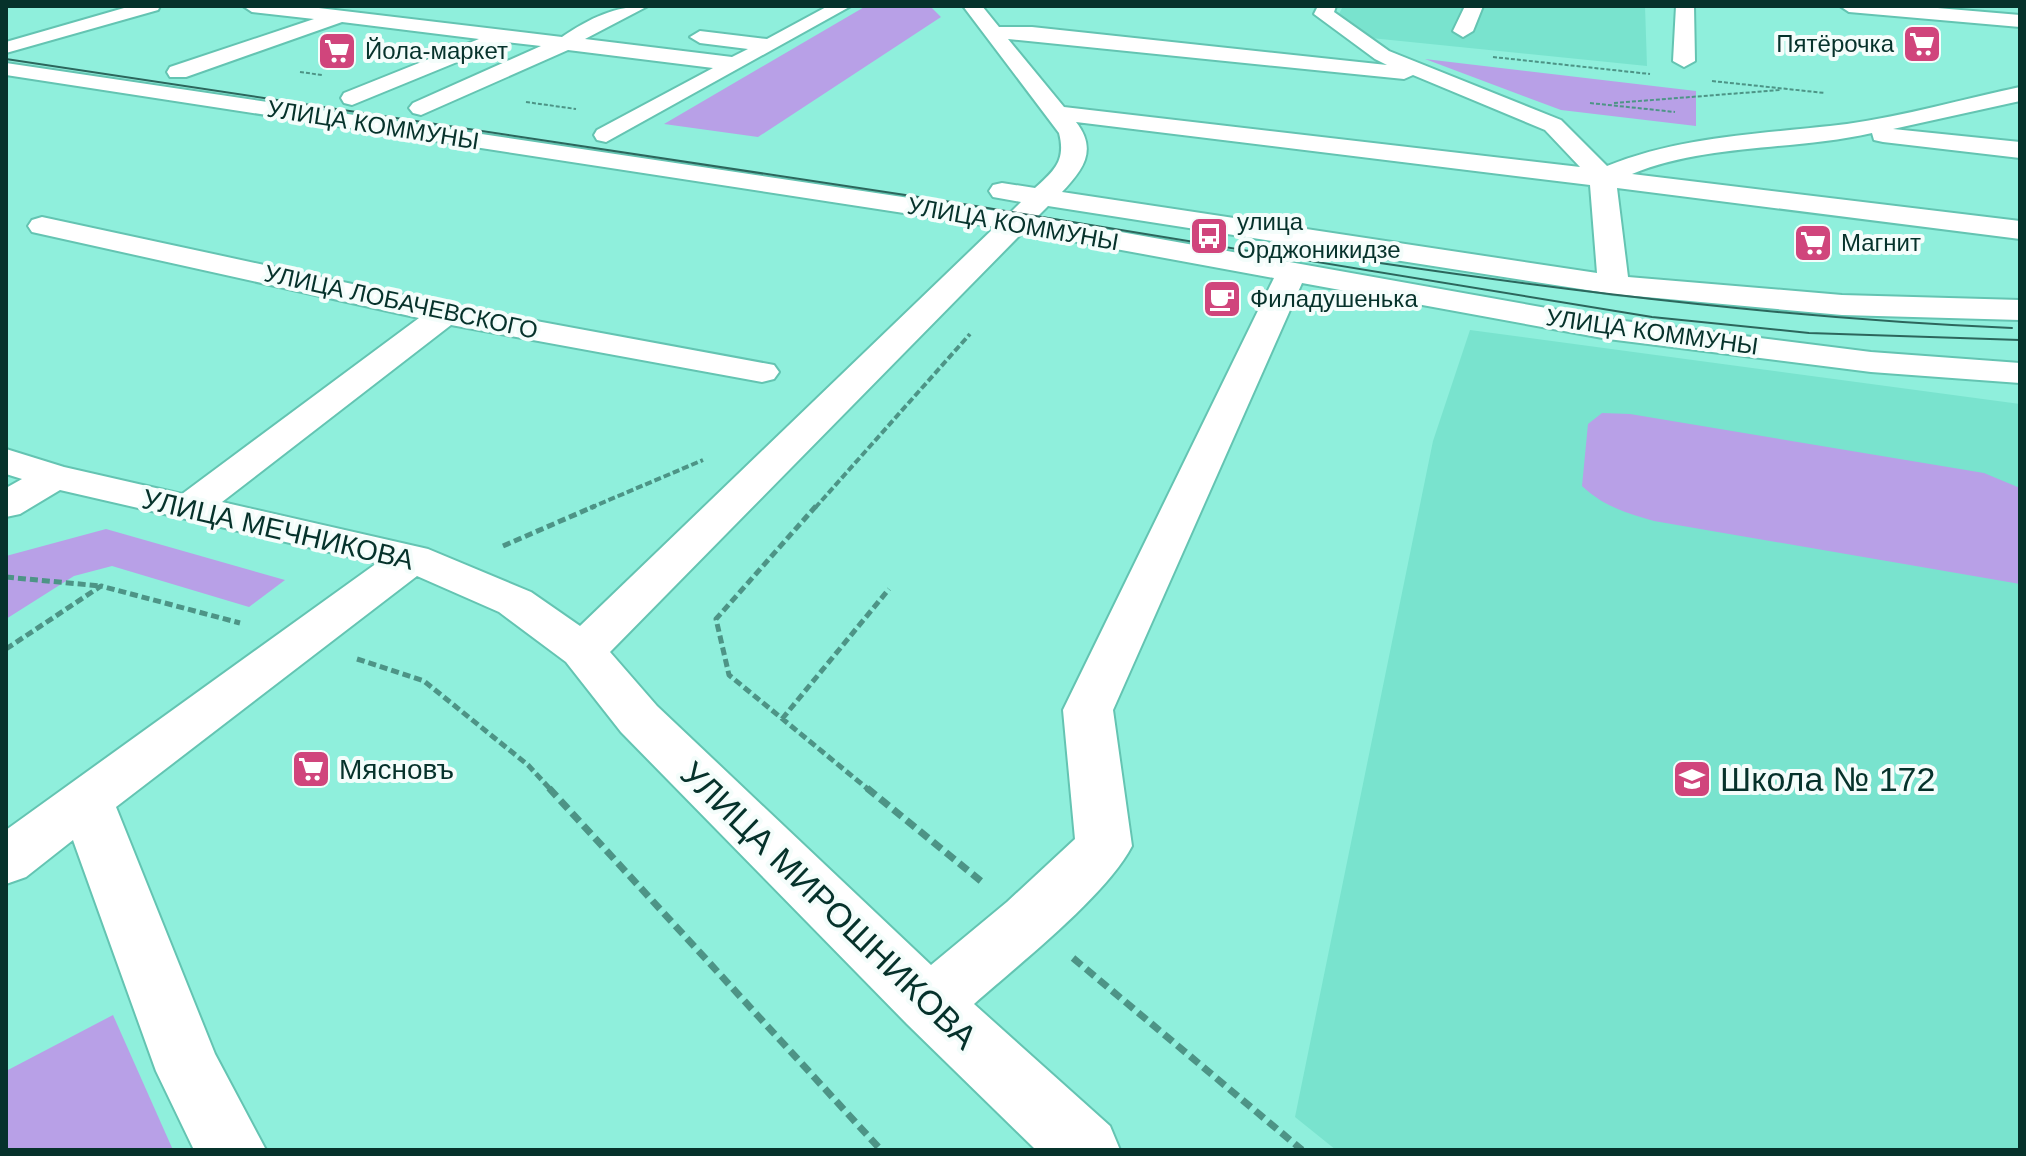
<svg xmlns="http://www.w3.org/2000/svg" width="2026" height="1156" font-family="Helvetica,sans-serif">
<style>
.built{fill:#79e3ce}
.green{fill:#b8a0e7}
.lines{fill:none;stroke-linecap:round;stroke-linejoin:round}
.minor-casing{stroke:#64c4b2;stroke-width:4}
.path-far3{stroke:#4d9486;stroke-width:2;stroke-dasharray:4 2;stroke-linecap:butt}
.path-far2{stroke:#4d9486;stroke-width:4;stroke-dasharray:7 3;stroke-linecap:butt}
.path-far1{stroke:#4d9486;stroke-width:5;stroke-dasharray:8 4;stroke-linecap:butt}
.path{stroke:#4d9486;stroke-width:7;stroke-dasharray:11 6;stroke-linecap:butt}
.minor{fill:#fff;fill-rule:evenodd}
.tram{stroke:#2c665c;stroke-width:2}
.labels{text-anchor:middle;stroke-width:8;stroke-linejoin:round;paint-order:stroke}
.far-poi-label{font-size:24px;fill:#06322b;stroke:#f4fdfb;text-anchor:start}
.far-street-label{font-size:24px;fill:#06322b;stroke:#f4fdfb}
.street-label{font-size:28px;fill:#06322b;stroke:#f4fdfb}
.poi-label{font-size:28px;fill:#06322b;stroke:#f4fdfb;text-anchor:start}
.near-poi-label{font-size:34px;fill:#06322b;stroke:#f4fdfb;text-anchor:start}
.near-street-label{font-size:34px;fill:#06322b;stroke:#f4fdfb}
</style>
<rect width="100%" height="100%" fill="#8fefdc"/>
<path class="built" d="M 1343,6 L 1645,6 L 1647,66 L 1371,38 L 1338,16 Z
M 1470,330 L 2020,404 L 2020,1150 L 1336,1150 L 1295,1117 L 1433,441 Z"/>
<path class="green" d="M 866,6 L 930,6 L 941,17 L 758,137 L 664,124 Z
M 1425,59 L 1696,91 L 1696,126 L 1561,110 Z
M 1602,413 L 1630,414 L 1984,473 L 2020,488 L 2020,584 L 1654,521 C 1626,513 1603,506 1582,486 L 1588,424 Z
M 106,529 L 285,580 L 249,607 L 112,566 L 74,576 L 6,619 L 6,556 Z
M 113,1015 L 173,1150 L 6,1150 L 6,1071 Z"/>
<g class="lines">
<defs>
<path id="minor" d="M 131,6 L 160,6 L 158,10 L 6,53 L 6,42 Z
M 243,6 L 302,6 L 562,37 C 590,18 615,6 648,6 L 585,39 L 732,57 L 748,49 L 700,43 L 690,37 L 700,31 L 767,39 L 828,6 L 851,6 L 606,142 L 597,140 L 594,135 L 597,130 L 713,68 L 568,50 L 421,115 L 413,113 L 409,108 L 413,103 L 541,46 L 506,42 L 352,105 L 344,103 L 341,98 L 344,93 L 479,39 L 342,22 L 186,77 L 170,77 L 167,72 L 170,67 L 314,19 L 252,12 Z
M 963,6 L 982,6 L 999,27 L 1032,27 L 1387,65 L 1375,59 L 1314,14 L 1318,6 L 1336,6 L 1334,12 L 1389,51 L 1561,120 L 1607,166 C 1684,135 1765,134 1847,124 C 1905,116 1963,99 2020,87 L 2020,101 L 1893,129 L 2020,142 L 2020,158 L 1883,142 L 1874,140 L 1872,133 C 1793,151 1709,143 1632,174 L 2020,221 L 2020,239 L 1617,188 L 1628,277 L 1842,295 L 2020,300 L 2020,320 L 1842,315 L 1613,294 L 1048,206 L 1037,217 L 1608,319 L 1871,352 L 2020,363 L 2020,383 L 1871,372 L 1608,339 L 1302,283 L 1113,710 L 1132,846 C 1106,896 1018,965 974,1004 L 1110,1126 L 1120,1150 L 1036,1150 L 907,1024 L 621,732 L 566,662 L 499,612 L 417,576 L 116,807 L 215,1054 L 266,1150 L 194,1150 L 156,1071 L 73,840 L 26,877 L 6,884 L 6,830 L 377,563 L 60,490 L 20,514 L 6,517 L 6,488 L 22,479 L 6,474 L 6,449 L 64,467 L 182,494 L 419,318 L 32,232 L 28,226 L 32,220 L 42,217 L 445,304 L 774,365 L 779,372 L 774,379 L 762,382 L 451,325 L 222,502 L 428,549 L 531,592 L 580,626 L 995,227 L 6,75 L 6,63 L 1010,213 L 1021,202 L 993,197 L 989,191 L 993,185 L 1002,183 L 1035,188 C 1055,170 1066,160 1059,133 ZM 1008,39 L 1404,79 L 1413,75 L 1545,130 L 1580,167 L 1064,107 ZM 1076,122 L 1590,185 L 1597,273 L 1062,192 C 1083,170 1098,150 1076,122 ZM 1023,232 L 1274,278 L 1063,710 L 1075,839 L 1007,902 L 931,965 L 657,706 L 610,652 Z
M 1465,6 L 1483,6 L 1473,31 L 1463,37 L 1453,31 Z
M 1676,6 L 1694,6 L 1695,61 L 1684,67 L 1673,61 Z
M 1840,6 L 1914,6 L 2020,15 L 2020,27 L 1849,12 Z"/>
</defs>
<use href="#minor" class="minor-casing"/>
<path class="path-far3" d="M 1493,57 L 1650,74
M 300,72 L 322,75
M 1712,81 L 1825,93
M 526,102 L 576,109
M 1590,103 L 1675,112
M 1614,103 L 1780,90"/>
<path class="path-far2" d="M 590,508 L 703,460
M 815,508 L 970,334"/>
<path class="path-far1" d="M 816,506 L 716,619 L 729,675 L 869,790
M 503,546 L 595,506
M 6,577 L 100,586
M 6,649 L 101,586 L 240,623
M 357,659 L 424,681 L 528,765 L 551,790
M 782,719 L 889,589"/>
<path class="path" d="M 549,788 L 881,1150
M 867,788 L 982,882
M 1073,958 L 1302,1150"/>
<use href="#minor" class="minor"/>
<path class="tram" d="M 6,59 L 945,201 L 1652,317 L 1809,333 L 2020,340
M 1380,263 C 1590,294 1800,319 2012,328"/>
</g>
<defs>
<symbol id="supermarket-square" viewBox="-11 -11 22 22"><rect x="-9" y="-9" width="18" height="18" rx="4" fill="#d0457c" stroke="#f4fdfb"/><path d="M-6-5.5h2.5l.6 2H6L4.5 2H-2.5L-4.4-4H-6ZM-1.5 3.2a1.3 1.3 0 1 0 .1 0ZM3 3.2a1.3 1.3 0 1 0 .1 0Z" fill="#fff"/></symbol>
<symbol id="bus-square" viewBox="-11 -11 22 22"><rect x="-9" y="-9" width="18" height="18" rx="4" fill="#d0457c" stroke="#f4fdfb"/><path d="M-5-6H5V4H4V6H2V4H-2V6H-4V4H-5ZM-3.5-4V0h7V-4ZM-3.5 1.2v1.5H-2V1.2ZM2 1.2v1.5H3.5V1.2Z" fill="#fff"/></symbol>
<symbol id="cafe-square" viewBox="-11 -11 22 22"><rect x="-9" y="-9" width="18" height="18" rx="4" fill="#d0457c" stroke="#f4fdfb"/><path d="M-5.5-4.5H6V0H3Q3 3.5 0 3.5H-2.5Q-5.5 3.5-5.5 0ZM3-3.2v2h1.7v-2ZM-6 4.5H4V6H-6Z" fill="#fff"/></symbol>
<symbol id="school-square" viewBox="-11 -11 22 22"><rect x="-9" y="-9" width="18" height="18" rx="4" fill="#d0457c" stroke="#f4fdfb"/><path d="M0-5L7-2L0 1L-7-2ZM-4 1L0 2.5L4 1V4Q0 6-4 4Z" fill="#fff"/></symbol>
</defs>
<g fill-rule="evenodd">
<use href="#supermarket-square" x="1900" y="22" width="44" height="44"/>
<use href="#supermarket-square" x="315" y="29" width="44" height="44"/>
<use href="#bus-square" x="1187" y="214" width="44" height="44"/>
<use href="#supermarket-square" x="1791" y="221" width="44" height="44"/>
<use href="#cafe-square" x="1200" y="277" width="44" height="44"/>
<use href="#supermarket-square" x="289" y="747" width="44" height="44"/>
<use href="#school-square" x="1670" y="757" width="44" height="44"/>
</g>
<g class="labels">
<g class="far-poi-label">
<text x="1894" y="52" text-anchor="end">Пятёрочка</text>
<text x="365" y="59">Йола-маркет</text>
<text x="1237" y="230">улица<tspan x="1237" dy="28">Орджоникидзе</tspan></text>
<text x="1841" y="251">Магнит</text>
<text x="1250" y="307">Филадушенька</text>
</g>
<g class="far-street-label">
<text transform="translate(373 125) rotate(9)" y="8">УЛИЦА КОММУНЫ</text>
<text transform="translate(1013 224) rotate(10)" y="8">УЛИЦА КОММУНЫ</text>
<text transform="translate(401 302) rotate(12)" y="8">УЛИЦА ЛОБАЧЕВСКОГО</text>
<text transform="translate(1652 332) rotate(8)" y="8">УЛИЦА КОММУНЫ</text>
</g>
<g class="street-label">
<text transform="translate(278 529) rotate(13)" y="10">УЛИЦА МЕЧНИКОВА</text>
</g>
<g class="poi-label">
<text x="339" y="779">Мясновъ</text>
</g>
<g class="near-poi-label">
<text x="1720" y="791">Школа № 172</text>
</g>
<g class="near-street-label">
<text transform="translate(829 905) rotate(44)" y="12">УЛИЦА МИРОШНИКОВА</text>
</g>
</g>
<rect width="2026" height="1156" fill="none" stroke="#06322b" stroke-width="16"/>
</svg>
